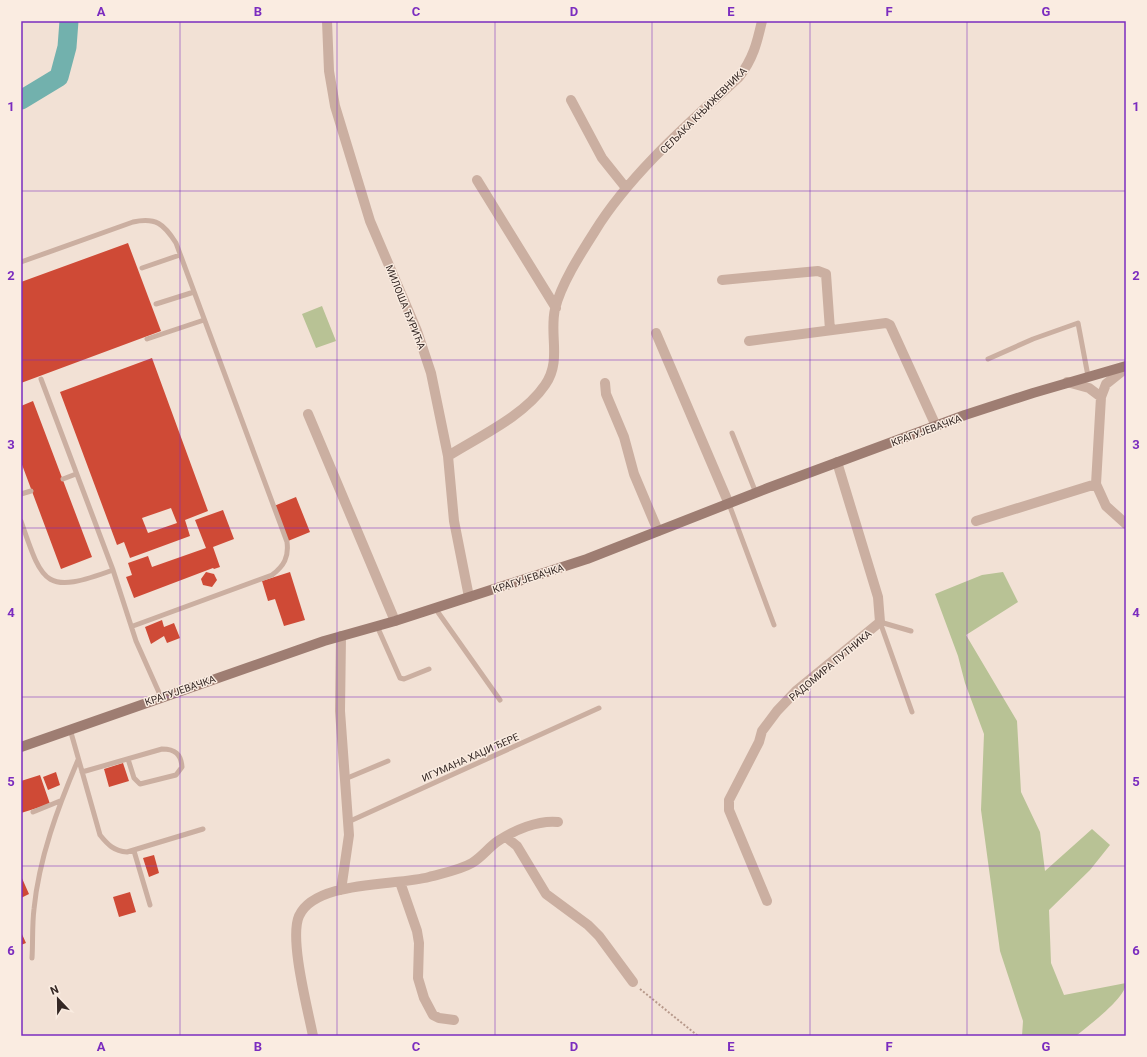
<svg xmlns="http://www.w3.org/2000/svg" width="1147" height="1057" font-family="Roboto,sans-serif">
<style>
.green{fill:#b8c295}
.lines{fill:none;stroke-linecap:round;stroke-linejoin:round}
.river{stroke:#72b1ad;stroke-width:19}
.building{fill:#cf4a36;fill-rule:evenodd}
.path{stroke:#b7998b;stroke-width:2;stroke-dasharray:2 2;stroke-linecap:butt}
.service{stroke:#cbafa1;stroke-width:5}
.minor{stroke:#cbafa1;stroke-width:10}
.secondary{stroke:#9e7d72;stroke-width:10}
.grid{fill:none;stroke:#7b2cbf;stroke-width:1;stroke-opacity:0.55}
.labels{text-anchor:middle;stroke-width:3;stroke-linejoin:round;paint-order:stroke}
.street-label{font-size:10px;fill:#342724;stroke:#faece1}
.neatline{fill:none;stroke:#7b2cbf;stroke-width:1.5}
.grid-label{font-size:13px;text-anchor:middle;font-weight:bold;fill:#7b2cbf}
</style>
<rect width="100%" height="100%" fill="#f2e1d5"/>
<path class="green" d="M 322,306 L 336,341 L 316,348 L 302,314 Z
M 1003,572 L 1018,602 L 966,635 L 1017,721 L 1021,792 L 1040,832 L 1045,871 L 1092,829 L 1110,845 L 1090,870 L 1049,910 L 1051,963 L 1064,995 L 1126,983 C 1126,998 1088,1026 1076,1036 L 1022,1036 L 1023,1021 L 1000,951 L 981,810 L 984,734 L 965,683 L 958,656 L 935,594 L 982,575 Z"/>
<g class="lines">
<path class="river" d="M 21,100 L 59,77 L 67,47 L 69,21"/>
</g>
<path class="building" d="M 128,243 L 161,331 L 21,383 L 21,282 Z
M 152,358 L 208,511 L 185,520 L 190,536 L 130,558 L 124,542 L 117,545 L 60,392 ZM 171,508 L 177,523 L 148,533 L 142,518 Z
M 33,401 L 92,557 L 61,569 L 21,462 L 21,406 Z
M 296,497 L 310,532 L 288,541 L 274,506 Z
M 223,510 L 234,539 L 213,547 L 220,567 L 214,569 L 213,568 L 134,598 L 126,577 L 132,575 L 128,563 L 148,556 L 152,567 L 206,548 L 195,520 Z
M 206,572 L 214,574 L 217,580 L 212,587 L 203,585 L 201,579 Z
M 290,572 L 305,620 L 284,626 L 275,599 L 268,601 L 262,581 Z
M 162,620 L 164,627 L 174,623 L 180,638 L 167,643 L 164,636 L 151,644 L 145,627 Z
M 123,763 L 129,781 L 109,787 L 104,769 Z
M 56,772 L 60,785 L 48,790 L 43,777 Z
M 40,775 L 50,804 L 21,813 L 21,781 Z
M 154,855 L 159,873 L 149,877 L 143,858 Z
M 21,876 L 29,894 L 21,898 Z
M 130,892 L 136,912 L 119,917 L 113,897 Z
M 21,932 L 26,943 L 21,945 Z"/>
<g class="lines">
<path class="path" d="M 640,989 L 698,1036"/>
<path class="service" d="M 21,262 L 133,222 C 156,217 164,224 176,243 L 287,542 C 289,557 284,566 272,575 L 133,626
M 142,268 L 180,255
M 156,304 L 194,292
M 147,339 L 204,320
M 988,359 L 1033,339 L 1078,323 L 1088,376
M 41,379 L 113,570 L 136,641 L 161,697
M 732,433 L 756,493
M 63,479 L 76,474
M 21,494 L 31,491
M 729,504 L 774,625
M 21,521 C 43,585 45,595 113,570
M 435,608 L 500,700
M 880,622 L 912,712
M 880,622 L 911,631
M 377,626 L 400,678 L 404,679 L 429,669
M 70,729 L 100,835 C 108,845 114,851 127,852 L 203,829
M 82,772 L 162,749 C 175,749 181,754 182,767 L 176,775 L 140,784 L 134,778 L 128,759
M 345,779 L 388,761
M 33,812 L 60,801
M 348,822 L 599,708
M 134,851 L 150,905
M 32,958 C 33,942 32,925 34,909 C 39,858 58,807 78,760"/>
<path class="minor" d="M 327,21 L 329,71 L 335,106 L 370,221 L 417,331 L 431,373 L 448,456 L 454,521 L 469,597
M 571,100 L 602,158 L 626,188
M 477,180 L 556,308
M 722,280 L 818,271 L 826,274 L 830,330
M 656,333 L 729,504
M 749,341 L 886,323 L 890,325 L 936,426
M 1126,368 L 1106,384 L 1101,397 L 1096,484 L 1106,506 L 1126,524
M 1067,382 L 1089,388 L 1101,397
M 605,383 L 606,394 L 624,437 L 634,474 L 658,531
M 308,414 L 395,621
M 448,456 C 480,436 524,416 545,385 C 562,361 549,335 555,309 C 561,284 581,253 595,231 C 630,174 690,122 739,77 C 753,59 757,43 762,21
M 976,521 L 1096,484
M 341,636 L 340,711 L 349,835 L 341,890
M 506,837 L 517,846 L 546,894 L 588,925 L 599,936 L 633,982
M 400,882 L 417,931 L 419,943 L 418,978 L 424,998 L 433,1015 L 439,1018 L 454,1020
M 767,901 L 729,810 L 729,800 L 759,742 L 762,731 L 777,711 L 797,690 L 880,622 L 878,597 L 837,462
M 313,1036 C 308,1010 289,939 299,916 C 315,880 396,886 429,877 C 443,873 460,870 472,863 C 482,857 489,847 498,841 C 514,830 538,820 558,822"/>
<path class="secondary" d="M 21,747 L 324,641 L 395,621 L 587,559 L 768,488 L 965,415 L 1033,393 L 1126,366"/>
</g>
<path class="grid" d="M 180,21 L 180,1036M 337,21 L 337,1036M 495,21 L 495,1036M 652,21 L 652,1036M 810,21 L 810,1036M 967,21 L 967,1036M 21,191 L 1126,191M 21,360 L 1126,360M 21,528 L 1126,528M 21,697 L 1126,697M 21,866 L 1126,866"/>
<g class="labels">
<g class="street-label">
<text transform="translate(703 110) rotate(-45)" y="4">СЕЉАКА КЊИЖЕВНИКА</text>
<text transform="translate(406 307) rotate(68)" y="4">МИЛОША ЂУРИЋА</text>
<text transform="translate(926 430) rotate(-20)" y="4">КРАГУЈЕВАЧКА</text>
<text transform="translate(528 578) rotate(-18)" y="4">КРАГУЈЕВАЧКА</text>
<text transform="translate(830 665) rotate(-40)" y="4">РАДОМИРА ПУТНИКА</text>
<text transform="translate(180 690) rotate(-19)" y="4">КРАГУЈЕВАЧКА</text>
<text transform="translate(470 757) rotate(-24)" y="4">ИГУМАНА ХАЏИ ЂЕРЕ</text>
</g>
</g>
<rect width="1147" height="1057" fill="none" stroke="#faece1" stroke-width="44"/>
<g transform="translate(58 999) rotate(338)" stroke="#faece1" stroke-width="3" paint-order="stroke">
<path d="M0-3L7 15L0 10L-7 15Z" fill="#342724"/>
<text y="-6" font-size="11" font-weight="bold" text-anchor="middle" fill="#342724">N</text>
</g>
<rect x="22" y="22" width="1103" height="1013" class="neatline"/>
<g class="grid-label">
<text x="101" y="16">A</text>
<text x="258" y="16">B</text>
<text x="416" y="16">C</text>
<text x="574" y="16">D</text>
<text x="731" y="16">E</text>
<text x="889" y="16">F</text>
<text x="1046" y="16">G</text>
<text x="11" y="111">1</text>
<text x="1136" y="111">1</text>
<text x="11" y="280">2</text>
<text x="1136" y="280">2</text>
<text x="11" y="449">3</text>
<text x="1136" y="449">3</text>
<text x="11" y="617">4</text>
<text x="1136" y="617">4</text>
<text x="11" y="786">5</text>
<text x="1136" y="786">5</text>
<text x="11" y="955">6</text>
<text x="1136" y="955">6</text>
<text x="101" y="1051">A</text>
<text x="258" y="1051">B</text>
<text x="416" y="1051">C</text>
<text x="574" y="1051">D</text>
<text x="731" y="1051">E</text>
<text x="889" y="1051">F</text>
<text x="1046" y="1051">G</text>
</g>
</svg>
